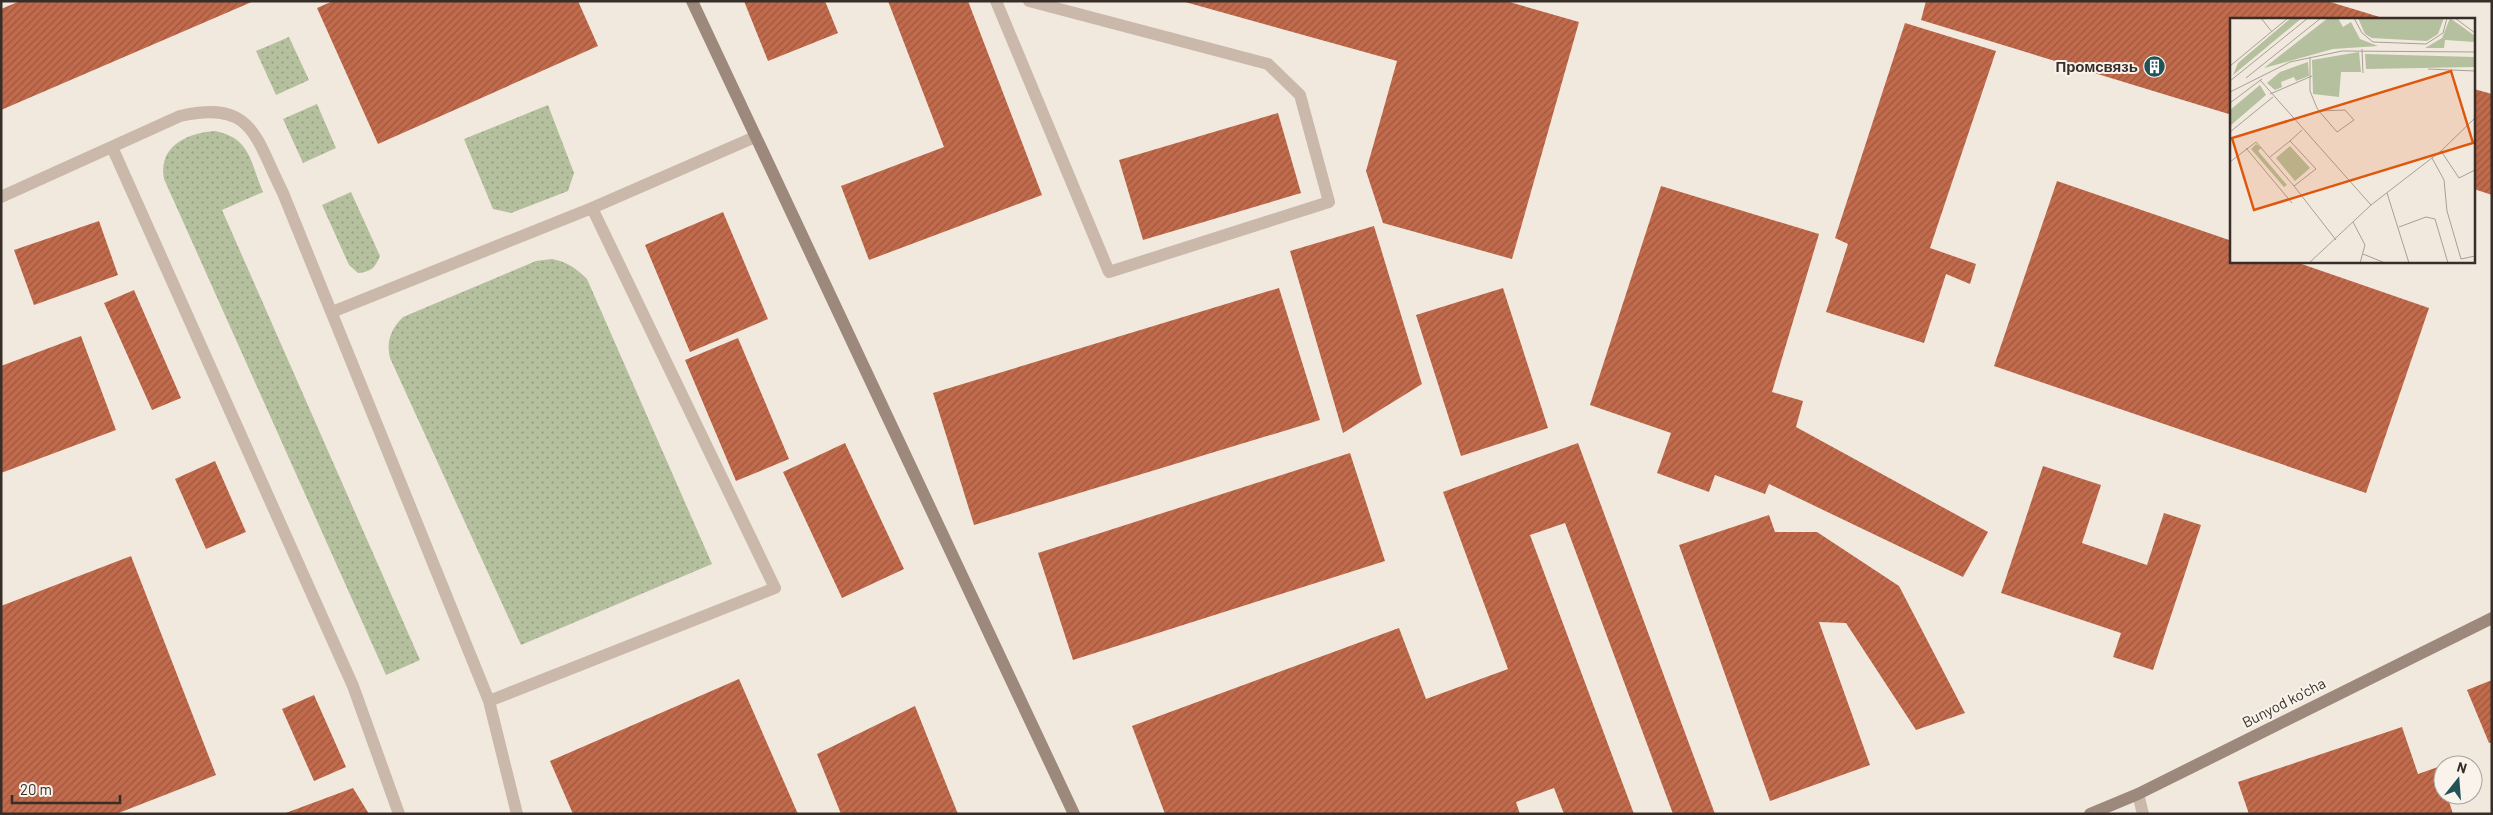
<svg xmlns="http://www.w3.org/2000/svg" width="2493" height="815" font-family="Barlow,sans-serif">
<style>
.green{fill:url(#green-dots)}
.building{fill:url(#building-hatch)}
.lines{fill:none;stroke-linecap:round;stroke-linejoin:round}
.lane{stroke:#cab9aa;stroke-width:12}
.secondary{stroke:#9d887c;stroke-width:12}
.labels{text-anchor:middle;stroke-width:4;stroke-linejoin:round;paint-order:stroke}
.poi-label{font-size:15px;font-weight:bold;fill:#372e29;stroke:#f9f3eb;text-anchor:end}
.street-label{font-size:15px;fill:#372e29;stroke:#f9f3eb}
.inset-road{fill:none;stroke:#a79e96;stroke-width:1}
.view{fill:#df570d;fill-opacity:0.15;stroke:#df570d;stroke-width:2.5}
.inset-edge{fill:none;stroke:#372e29;stroke-width:2.5}
</style>
<defs>
<pattern id="green-dots" width="8" height="8" patternUnits="userSpaceOnUse" patternTransform="scale(1.25)"><rect width="8" height="8" fill="#b5c09e"/><path d="M2 2h.1M6 6h.1" fill="none" stroke="#949c81" stroke-width="1.8" stroke-linecap="round"/></pattern>
<pattern id="building-hatch" width="6" height="6" patternUnits="userSpaceOnUse" patternTransform="scale(1.25)"><rect width="6" height="6" fill="#c16a4c"/><path d="M-1 1l2-2M0 6l6-6M5 7l2-2" fill="none" stroke="#9e583f"/></pattern>
</defs>
<rect width="100%" height="100%" fill="#f2e9de"/>
<path class="green" d="M 289,37 L 309,80 L 276,95 L 256,51 Z
M 317,104 L 336,148 L 303,163 L 283,119 Z
M 548,105 L 574,173 L 568,191 L 511,213 L 493,209 L 464,139 Z
M 215,131 C 251,138 250,162 263,192 L 222,210 L 420,660 L 386,675 L 164,179 C 158,146 187,133 215,131 Z
M 351,192 L 380,256 C 375,268 371,272 358,273 L 349,265 L 322,205 Z
M 552,259 C 567,262 576,268 587,279 L 712,564 L 521,645 L 390,358 C 386,341 391,329 403,317 L 536,261 Z"/>
<path class="building" d="M 20,1 L 254,1 L 1,110 L 1,9 Z
M 333,1 L 578,1 L 598,46 L 378,144 L 317,8 Z
M 744,1 L 825,1 L 838,33 L 768,61 Z
M 888,1 L 968,1 L 1042,195 L 869,260 L 841,186 L 944,147 Z
M 1506,1 L 1579,22 L 1512,259 L 1383,223 L 1366,171 L 1397,61 L 1185,2 Z
M 1926,1 L 2327,1 L 2383,18 L 2232,19 L 2232,115 L 1921,20 Z
M 1905,23 L 1996,51 L 1930,248 L 1976,264 L 1970,284 L 1946,274 L 1924,343 L 1826,312 L 1848,244 L 1835,238 Z
M 2474,89 L 2492,94 L 2492,195 L 2474,189 Z
M 1278,113 L 1301,193 L 1143,240 L 1119,160 Z
M 2057,181 L 2232,241 L 2232,261 L 2293,261 L 2429,308 L 2366,493 L 1994,366 Z
M 1661,186 L 1819,234 L 1772,392 L 1803,401 L 1796,427 L 1988,532 L 1963,577 L 1769,484 L 1765,494 L 1715,475 L 1709,492 L 1657,473 L 1671,433 L 1590,405 Z
M 723,212 L 768,319 L 690,352 L 645,245 Z
M 99,221 L 118,275 L 34,305 L 14,250 Z
M 1374,226 L 1422,384 L 1343,433 L 1290,251 Z
M 1279,288 L 1320,420 L 974,525 L 933,393 Z
M 1503,288 L 1548,428 L 1461,456 L 1416,315 Z
M 134,290 L 181,398 L 152,410 L 104,303 Z
M 81,336 L 116,430 L 1,473 L 1,366 Z
M 738,338 L 789,459 L 736,481 L 685,360 Z
M 845,443 L 904,569 L 842,598 L 783,472 Z
M 1578,443 L 1715,814 L 1673,814 L 1565,523 L 1530,535 L 1634,814 L 1564,814 L 1554,788 L 1516,802 L 1520,814 L 1165,814 L 1132,726 L 1399,628 L 1426,699 L 1508,669 L 1443,492 Z
M 1350,453 L 1385,561 L 1073,660 L 1038,553 Z
M 215,461 L 246,532 L 206,549 L 175,479 Z
M 2043,466 L 2101,485 L 2082,543 L 2147,565 L 2164,513 L 2201,525 L 2153,670 L 2113,657 L 2121,633 L 2001,593 Z
M 1769,515 L 1775,532 L 1817,532 L 1899,586 L 1965,713 L 1916,730 L 1846,623 L 1819,622 L 1870,765 L 1770,801 L 1679,545 Z
M 131,556 L 216,775 L 116,814 L 1,814 L 1,606 Z
M 739,679 L 798,814 L 573,814 L 550,761 Z
M 2492,680 L 2492,742 L 2489,743 L 2467,690 Z
M 314,695 L 346,767 L 314,781 L 282,709 Z
M 915,706 L 958,814 L 841,814 L 817,754 Z
M 2402,727 L 2418,774 L 2438,767 L 2443,784 L 2443,795 L 2447,795 L 2453,814 L 2249,814 L 2238,782 Z
M 353,788 L 369,814 L 283,814 Z"/>
<g class="lines">
<path class="lane" d="M 996,1 L 1109,272 L 1329,202 L 1300,95 L 1268,64 L 1029,1
M 112,147 L 353,686 L 399,814
M 1,197 L 180,116 C 254,99 255,138 283,193 L 489,701 L 775,588 L 592,208 L 332,312
M 592,208 L 755,137
M 489,701 L 517,814
M 2138,794 L 2143,814"/>
<path class="secondary" d="M 692,1 L 1074,814
M 2090,814 L 2138,794 L 2492,618"/>
</g>
<defs>
<symbol id="building-disc" viewBox="-11 -11 22 22"><circle r="9.5" fill="#205358" stroke="#f9f3eb"/><path d="M-4-6H4V6H1V3H-1V6H-4ZM-2.5-4.3h1.7v1.8h-1.7ZM.8-4.3h1.7v1.8H.8ZM-2.5-1h1.7V.8h-1.7ZM.8-1h1.7V.8H.8Z" fill="#fff"/></symbol>
</defs>
<g fill-rule="evenodd">
<use href="#building-disc" x="2142" y="54" width="25" height="25"/>
</g>
<g class="labels">
<g class="poi-label">
<text x="2138" y="72">Промсвязь</text>
</g>
<g class="street-label">
<text transform="translate(2284 703) rotate(-27)" y="5">Bunyod ko'cha</text>
</g>
</g>
<g transform="translate(2230 18)">
<rect width="245" height="245" fill="#f2e9de"/>
<path d="M 98,0 L 108,0 L 113,9 L 121,4 L 130,21 L 148,28 L 103,31 L 34,50 ZM 220,0 L 245,18 L 245,24 L 215,22 L 214,30 L 195,30 L 212,20 ZM 26,126 L 31,130 L 28,133 L 57,167 L 54,169 L 21,131 ZM 60,128 L 80,150 L 65,163 L 46,140 Z" fill="#b5c09e"/>
<path d="M 61,0 L 72,0 L 3,57 L 8,45 ZM 128,0 L 214,0 L 208,16 L 197,23 L 142,20 L 135,16 ZM 129,34 L 131,54 L 111,54 L 109,79 L 83,76 L 82,42 ZM 135,36 L 245,39 L 245,49 L 136,51 ZM 78,44 L 79,58 L 66,63 L 64,59 L 51,64 L 52,69 L 45,72 L 37,65 L 50,54 ZM 30,67 L 36,77 L 0,108 L 0,92 Z" fill="#b5c09e"/>
<path class="inset-road" d="M 31,0 L 42,14M 124,0 L 132,15 L 143,24 L 196,26 L 213,15 L 217,0M 225,0 L 245,15M 132,31 L 133,55M 80,39 L 80,73 L 87,90 L 89,93 L 107,114 L 124,102 L 115,92 L 89,93M 0,48 L 58,0M 198,51 L 245,53M 16,60 L 91,0M 30,62 L 141,187M 0,63 L 78,0M 0,74 L 60,44 L 112,33 L 245,34M 40,76 L 82,58M 0,85 L 32,61M 0,114 L 43,79M 60,123 L 72,112M 16,130 L 62,185M 211,133 L 229,160 L 245,152M 202,140 L 214,162 L 217,193 L 231,241 L 245,238M 0,144 L 26,124 L 64,168 L 86,151 L 60,123 L 40,139M 64,168 L 106,222M 157,175 L 179,245M 123,204 L 135,227 L 130,245M 169,209 L 196,199 L 205,201 L 218,245M 133,236 L 155,245M 79,245 L 141,187 L 211,133 L 245,100"/>
<path class="view" d="M 221,53 L 243,125 L 24,192 L 2,120 Z"/>
<rect width="245" height="245" class="inset-edge"/>
</g>
<rect width="2493" height="815" fill="none" stroke="#372e29" stroke-width="5"/>
<g transform="translate(2458 780) rotate(17)"><circle r="24" fill="#f9f3eb" stroke="#aba49d"/>
<path d="M0-4L9 19L0 12L-9 19Z" fill="#205358"/>
<text y="-8" font-size="14" font-weight="bold" text-anchor="middle" fill="#372e29">N</text>
</g>
<path d="M12 795v8h108v-8" fill="none" stroke="#372e29" stroke-width="2.5"/>
<text x="20" y="795" font-size="15" fill="#372e29" stroke="#f9f3eb" stroke-width="4" paint-order="stroke">20 m</text>
</svg>
